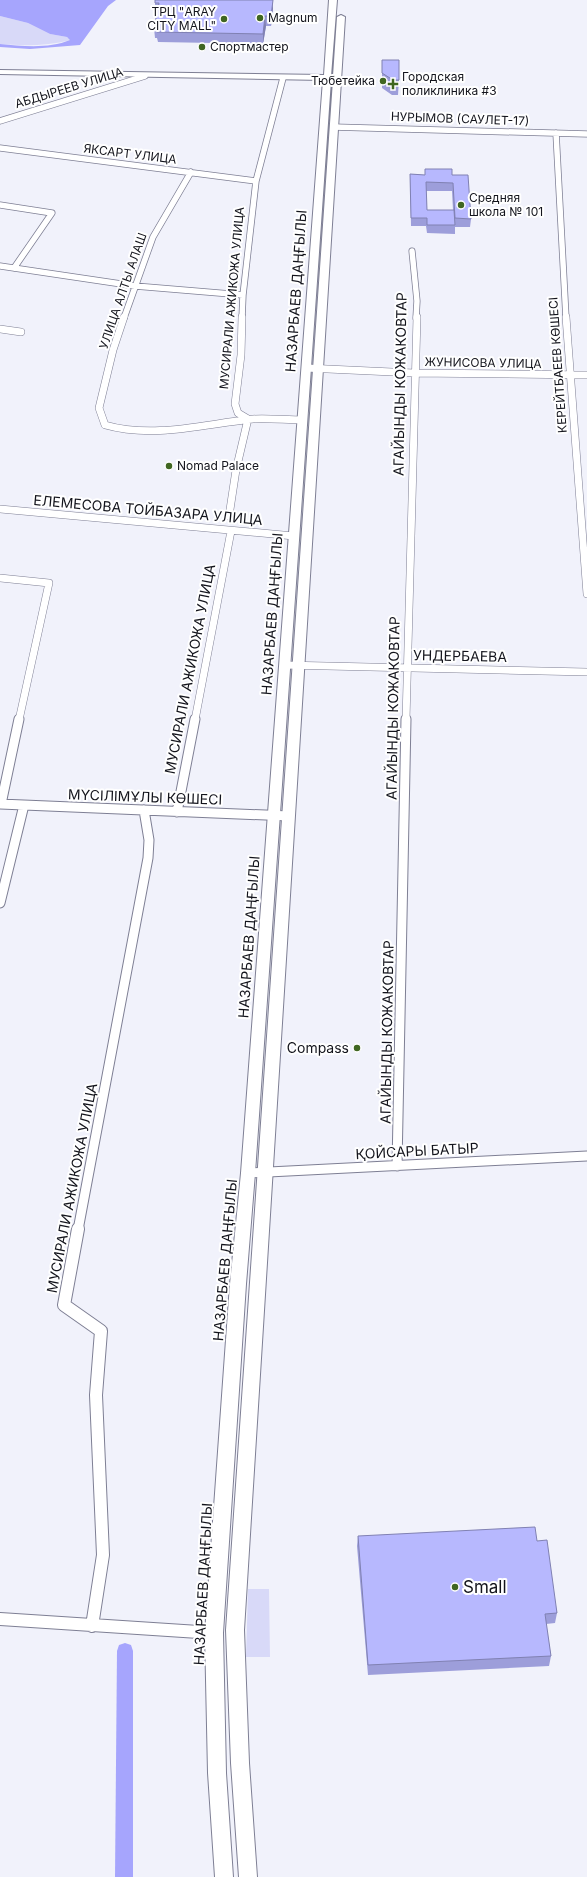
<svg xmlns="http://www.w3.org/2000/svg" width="587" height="1877" font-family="Inter,sans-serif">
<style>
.green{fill:#d8d9f8}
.water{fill:#a6a5fd}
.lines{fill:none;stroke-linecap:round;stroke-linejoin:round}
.canal{fill:#a6a5fd;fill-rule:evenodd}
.street-far3-casing{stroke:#7e7f94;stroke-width:7}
.street-far2-casing{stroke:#7e7f94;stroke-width:8}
.street-far1-casing{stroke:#7e7f94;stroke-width:11}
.street-casing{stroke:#7e7f94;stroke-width:14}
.secondary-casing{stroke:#7e7f94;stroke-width:2}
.street-far3{stroke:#fff;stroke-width:5.5}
.street-far2{stroke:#fff;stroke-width:7}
.street-far1{stroke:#fff;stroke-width:9}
.street{stroke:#fff;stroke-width:12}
.secondary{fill:#fff;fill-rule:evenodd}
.wall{fill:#9d9eda;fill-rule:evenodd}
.shaded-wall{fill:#8081b2}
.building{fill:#b7b8fe;stroke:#8081b2}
.poi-dot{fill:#406621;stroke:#fff;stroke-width:1.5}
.labels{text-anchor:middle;stroke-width:4;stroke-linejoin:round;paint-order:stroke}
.far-poi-label{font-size:12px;fill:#13141c;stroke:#fff;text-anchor:start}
.far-street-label{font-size:12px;fill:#13141c;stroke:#fff}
.street-label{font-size:14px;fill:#13141c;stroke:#fff}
.poi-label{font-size:14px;fill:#13141c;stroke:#fff;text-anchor:end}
.near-poi-label{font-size:17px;fill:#13141c;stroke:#fff;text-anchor:start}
</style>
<rect width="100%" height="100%" fill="#f1f2fb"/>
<path class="green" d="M 0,16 L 28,23 L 50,34 L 67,37 L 71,40 C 47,46 24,46 0,44 Z
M 248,1589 L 269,1589 L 270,1657 L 246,1657 Z"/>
<path class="water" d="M 0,0 L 116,0 L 108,6 L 80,45 L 30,49 L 0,47 L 0,44 C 22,46 49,49 70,40 L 67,37 L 50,34 L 28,23 L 0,16 Z"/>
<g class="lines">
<path class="canal" d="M 125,1643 L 131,1645 L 133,1651 L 133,1877 L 115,1877 L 117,1651 L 119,1645 Z"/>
<defs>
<path id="street-far3" d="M 0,121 L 145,76
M 333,127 L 587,134
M 556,133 L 566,318
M 0,148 L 256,181
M 0,205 L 52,213 L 14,268
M 412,251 L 417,301 L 416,318
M 0,266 L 135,286 L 243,295
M 124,318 L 153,237 L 191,172
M 242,318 L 243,295 L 256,181 L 283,78"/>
<path id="street-far2" d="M 124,317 L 113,350 L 99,408 L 105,425 C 154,439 204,424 253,419 C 269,418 286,420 302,420
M 566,317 L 587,594
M 0,329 L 21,332
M 306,368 L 414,373 L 587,375
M 0,509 L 294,536
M 229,516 L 236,470 L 248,419 L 238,413 L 235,404 L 241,355 L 242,317
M 0,578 L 49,583 L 19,720
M 284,665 L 587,672
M 195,720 L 231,531
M 406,720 L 417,317"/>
<path id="street-far1" d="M 0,804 L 289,816
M 1,804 L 19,719
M 177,812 L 195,719
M 0,903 L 24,805
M 397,1166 L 406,719
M 248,1173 L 587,1156
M 78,1230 L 148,858 L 149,840 L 144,810"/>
<path id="street" d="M 78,1229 L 64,1305 L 101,1331 L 96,1395 L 103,1555 L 92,1626
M 0,1619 L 214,1633"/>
<path id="secondary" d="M 329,0 L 337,0 L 331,76 L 333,76 L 337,17 L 341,15 L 345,17 L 244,1630 L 249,1763 L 257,1877 L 239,1877 L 231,1763 L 226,1630 L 333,80 L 331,80 L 255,1173 L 246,1284 L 223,1633 L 226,1773 L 233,1877 L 215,1877 L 208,1773 L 205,1633 L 230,1284 L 241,1173 L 323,80 L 0,74 L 0,70 L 324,75 Z"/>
</defs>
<use href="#street-far3" class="street-far3-casing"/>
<use href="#street-far2" class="street-far2-casing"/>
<use href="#street-far1" class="street-far1-casing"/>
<use href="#street" class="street-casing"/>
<use href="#secondary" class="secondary-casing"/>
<use href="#street-far3" class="street-far3"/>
<use href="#street-far2" class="street-far2"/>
<use href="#street-far1" class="street-far1"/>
<use href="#street" class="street"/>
<use href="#secondary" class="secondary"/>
</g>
<path class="wall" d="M 155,3 L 273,8 L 271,26 L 266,26 L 263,44 L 158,42 L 157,38 L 155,38 L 154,28 L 157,13 L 155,13 Z
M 382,60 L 399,80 L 398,95 L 392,95 L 382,88 Z
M 425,169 L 452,175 L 471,219 L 470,227 L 455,227 L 455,234 L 427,233 L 426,226 L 411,226 L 410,174 L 425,175 ZM 426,191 L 452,191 L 453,210 L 427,210 Z
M 358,1536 L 537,1541 L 557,1613 L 555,1623 L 546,1624 L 551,1656 L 549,1666 L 368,1675 L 357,1546 Z"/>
<path class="shaded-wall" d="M 273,0 L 273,8 L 271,26 L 271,16 Z
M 265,16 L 266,26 L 263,44 L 263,34 Z"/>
<path class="building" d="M 155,0 L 273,0 L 271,16 L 265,16 L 263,34 L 157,32 L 158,28 L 154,28 L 159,3 L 155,3 Z
M 382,60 L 399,60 L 399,80 L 393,80 L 382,73 Z
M 425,169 L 452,169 L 452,175 L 468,175 L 471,219 L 455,218 L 453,183 L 426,182 L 427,210 L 454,210 L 455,225 L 427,225 L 427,218 L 411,218 L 410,174 L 425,175 Z
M 535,1527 L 537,1541 L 547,1540 L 557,1613 L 545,1614 L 551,1656 L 368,1665 L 358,1536 Z"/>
<g class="poi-dot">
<circle cx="260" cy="18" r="4"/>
<circle cx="224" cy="19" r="4"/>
<circle cx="202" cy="47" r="4"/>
<circle cx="383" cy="81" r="4"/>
<path d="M391 78h4v4h4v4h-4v4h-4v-4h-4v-4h4z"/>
<circle cx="461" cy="205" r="4"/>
<circle cx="169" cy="466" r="4"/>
<circle cx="357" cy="1048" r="4"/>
<circle cx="455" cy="1587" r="4"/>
</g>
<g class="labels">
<g class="far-poi-label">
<text x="216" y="16" text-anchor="end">ТРЦ "ARAY<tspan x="216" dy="14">CITY MALL"</tspan></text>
<text x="268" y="22">Magnum</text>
<text x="210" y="51">Спортмастер</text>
<text x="402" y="81">Городская<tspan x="402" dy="14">поликлиника #3</tspan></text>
<text x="375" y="85" text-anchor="end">Тюбетейка</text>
<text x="469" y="202">Средняя<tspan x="469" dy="14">школа № 101</tspan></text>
<text x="177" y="470">Nomad Palace</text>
</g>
<g class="far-street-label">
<text transform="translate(69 88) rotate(-17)" y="4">АБДЫРЕЕВ УЛИЦА</text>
<text transform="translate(460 119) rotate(2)" y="4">НУРЫМОВ (САУЛЕТ-17)</text>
<text transform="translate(130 154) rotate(7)" y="4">ЯКСАРТ УЛИЦА</text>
<text transform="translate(123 291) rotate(-71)" y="4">УЛИЦА АЛТЫ АЛАШ</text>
<text transform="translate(232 298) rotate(-85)" y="4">МУСИРАЛИ АЖИКОЖА УЛИЦА</text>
<text transform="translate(483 363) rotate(1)" y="4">ЖУНИСОВА УЛИЦА</text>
<text transform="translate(558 365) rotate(-94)" y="4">КЕРЕЙТБАЕЕВ КӨШЕСІ</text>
</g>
<g class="street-label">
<text transform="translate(296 291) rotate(-86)" y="5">НАЗАРБАЕВ ДАҢҒЫЛЫ</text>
<text transform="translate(400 384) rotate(-89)" y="5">АГАЙЫНДЫ КОЖАКОВТАР</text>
<text transform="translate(148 510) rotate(5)" y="5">ЕЛЕМЕСОВА ТОЙБАЗАРА УЛИЦА</text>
<text transform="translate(272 614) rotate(-86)" y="5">НАЗАРБАЕВ ДАҢҒЫЛЫ</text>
<text transform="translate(460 656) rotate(1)" y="5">УНДЕРБАЕВА</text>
<text transform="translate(190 669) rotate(-79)" y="5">МУСИРАЛИ АЖИКОЖА УЛИЦА</text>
<text transform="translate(393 708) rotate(-89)" y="5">АГАЙЫНДЫ КОЖАКОВТАР</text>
<text transform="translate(145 797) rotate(2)" y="5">МҮСІЛІМҰЛЫ КӨШЕСІ</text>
<text transform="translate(249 937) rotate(-86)" y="5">НАЗАРБАЕВ ДАҢҒЫЛЫ</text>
<text transform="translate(387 1032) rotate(-89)" y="5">АГАЙЫНДЫ КОЖАКОВТАР</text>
<text transform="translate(417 1151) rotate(-3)" y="5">ҚОЙСАРЫ БАТЫР</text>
<text transform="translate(72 1188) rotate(-79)" y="5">МУСИРАЛИ АЖИКОЖА УЛИЦА</text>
<text transform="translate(225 1260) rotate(-85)" y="5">НАЗАРБАЕВ ДАҢҒЫЛЫ</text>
<text transform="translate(203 1584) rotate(-87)" y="5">НАЗАРБАЕВ ДАҢҒЫЛЫ</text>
</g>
<g class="poi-label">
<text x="349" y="1053">Compass</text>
</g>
<g class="near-poi-label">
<text x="463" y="1593">Small</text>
</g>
</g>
</svg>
